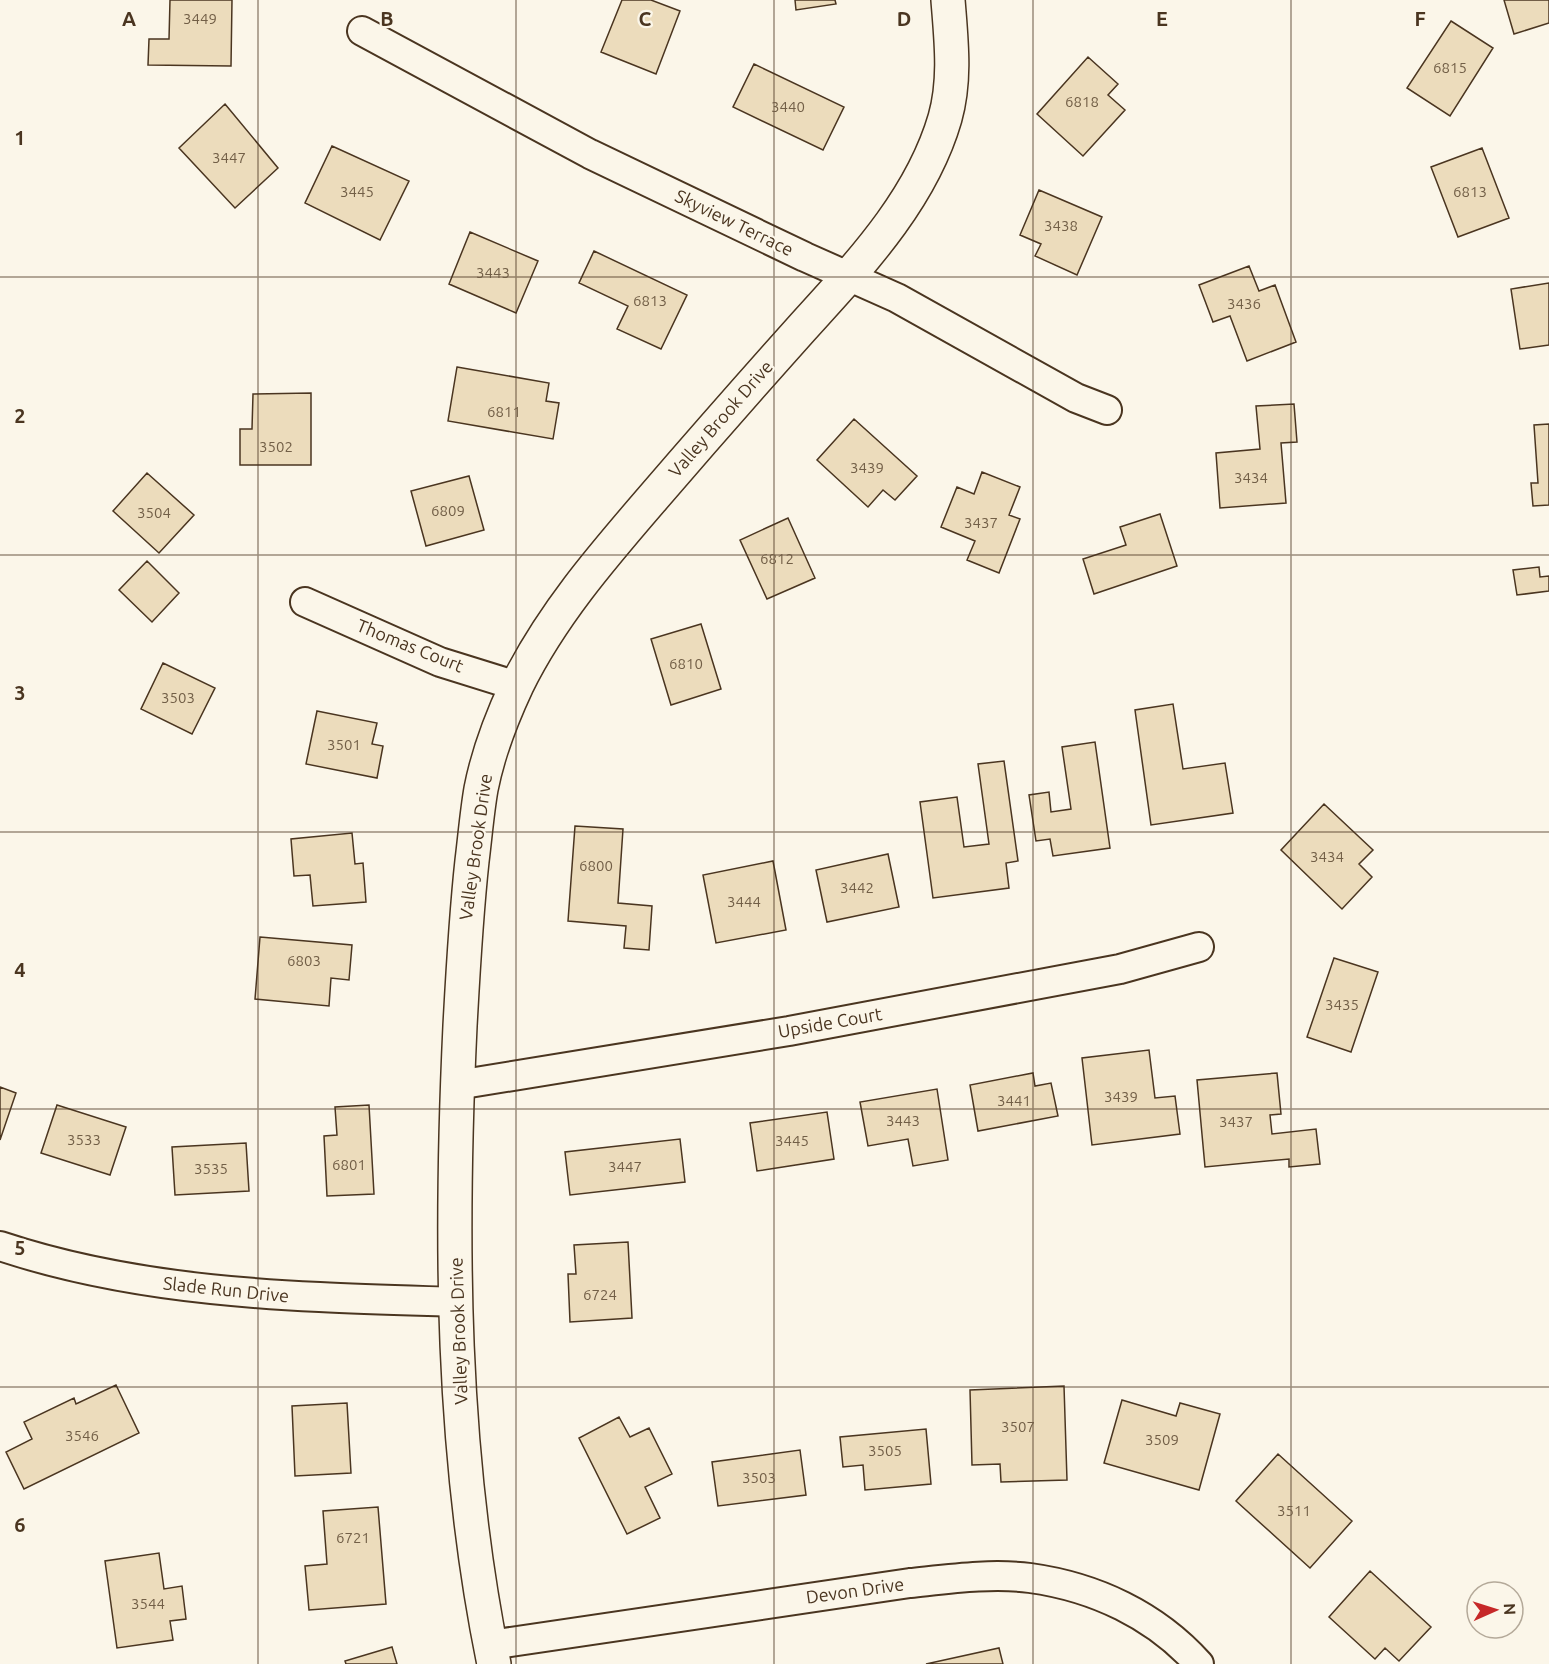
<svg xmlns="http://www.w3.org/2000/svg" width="1549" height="1664" font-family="Ubuntu,sans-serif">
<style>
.building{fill:#ecdcbc;stroke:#4a3520;stroke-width:1.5}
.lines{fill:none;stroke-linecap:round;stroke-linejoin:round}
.street-casing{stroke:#4a3520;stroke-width:32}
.secondary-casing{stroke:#4a3520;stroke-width:36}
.street{stroke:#fbf6e9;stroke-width:28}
.secondary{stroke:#fbf6e9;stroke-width:33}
.grid{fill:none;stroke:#4a3520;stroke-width:1.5;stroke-opacity:0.55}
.labels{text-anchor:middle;stroke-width:4.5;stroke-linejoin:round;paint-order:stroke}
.number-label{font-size:15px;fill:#725f47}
.street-label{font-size:18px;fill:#4a3520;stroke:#fbf6e9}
.grid-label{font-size:20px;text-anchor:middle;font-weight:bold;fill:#4a3520;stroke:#fbf6e9;stroke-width:4.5;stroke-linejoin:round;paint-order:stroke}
</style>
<rect width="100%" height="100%" fill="#fbf6e9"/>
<path class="building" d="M 170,0 L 232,0 L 231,66 L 148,65 L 149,39 L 169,39 Z
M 622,0 L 651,0 L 680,11 L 656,74 L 601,52 Z
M 795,0 L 835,0 L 836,4 L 796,10 Z
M 1504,0 L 1549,0 L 1549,23 L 1514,34 Z
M 1451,21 L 1493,48 L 1450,116 L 1407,88 Z
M 1088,57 L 1118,84 L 1108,95 L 1125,110 L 1083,156 L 1037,114 Z
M 754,64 L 844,107 L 823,150 L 733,107 Z
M 225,104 L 278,168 L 235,208 L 179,148 Z
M 332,146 L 409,181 L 380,240 L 305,203 Z
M 1482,148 L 1509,218 L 1458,237 L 1431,167 Z
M 1039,190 L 1102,217 L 1077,275 L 1035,256 L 1041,244 L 1020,235 Z
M 470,232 L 538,261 L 516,313 L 449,284 Z
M 594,251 L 687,295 L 661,349 L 617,329 L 628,306 L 579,283 Z
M 1249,266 L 1259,291 L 1275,285 L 1296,342 L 1247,361 L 1230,316 L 1213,322 L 1199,285 Z
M 1549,283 L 1549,345 L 1520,349 L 1511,289 Z
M 457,367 L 549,383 L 546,401 L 559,403 L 553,439 L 448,421 Z
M 311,393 L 311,465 L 240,465 L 240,429 L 252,429 L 253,394 Z
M 1294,404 L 1297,442 L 1281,443 L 1286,503 L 1220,508 L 1216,453 L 1260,449 L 1256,406 Z
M 854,419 L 917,476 L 895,500 L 883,490 L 868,507 L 817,460 Z
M 1549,424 L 1549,505 L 1533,506 L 1531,483 L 1538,483 L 1534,425 Z
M 982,472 L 1020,487 L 1009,515 L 1020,519 L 999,573 L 967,560 L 975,541 L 941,527 L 957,487 L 974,494 Z
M 147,473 L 194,515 L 159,553 L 113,511 Z
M 469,476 L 484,530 L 426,546 L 411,491 Z
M 1160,514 L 1177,566 L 1094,594 L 1083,559 L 1126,545 L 1120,527 Z
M 788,518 L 815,578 L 767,599 L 740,540 Z
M 147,561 L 179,593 L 152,622 L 119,590 Z
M 1539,567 L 1540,577 L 1549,576 L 1549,591 L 1517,595 L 1513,570 Z
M 701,624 L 721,689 L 671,705 L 651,639 Z
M 163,663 L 215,688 L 192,734 L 141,709 Z
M 1173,704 L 1183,769 L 1225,763 L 1233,813 L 1151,825 L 1135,710 Z
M 317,711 L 377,723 L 372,744 L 383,746 L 377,778 L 306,764 Z
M 1095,742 L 1110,848 L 1053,856 L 1050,839 L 1036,841 L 1029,795 L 1049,792 L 1051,812 L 1071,809 L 1062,747 Z
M 1004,761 L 1018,861 L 1006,863 L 1009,888 L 933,898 L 920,802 L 957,797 L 964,847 L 989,844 L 978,764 Z
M 1324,804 L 1373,850 L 1359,864 L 1372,877 L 1342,909 L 1281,850 Z
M 575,826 L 623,829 L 618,903 L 652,906 L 649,950 L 624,948 L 626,926 L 568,921 Z
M 352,833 L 355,864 L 363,863 L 366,902 L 313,906 L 310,875 L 294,876 L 291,839 Z
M 888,854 L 899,907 L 827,922 L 816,870 Z
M 773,861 L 786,930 L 716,943 L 703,875 Z
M 260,937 L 352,945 L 349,980 L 331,978 L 329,1006 L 255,999 Z
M 1334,958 L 1378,972 L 1351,1052 L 1307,1037 Z
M 1149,1050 L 1155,1098 L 1175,1096 L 1180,1134 L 1092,1145 L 1082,1058 Z
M 1033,1073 L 1035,1086 L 1051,1083 L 1058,1116 L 978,1131 L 970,1085 Z
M 1277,1073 L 1281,1114 L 1270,1115 L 1272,1134 L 1316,1129 L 1320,1164 L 1289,1167 L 1289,1159 L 1205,1167 L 1197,1080 Z
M 0,1087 L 16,1093 L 0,1140 Z
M 937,1089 L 948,1160 L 913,1166 L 908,1139 L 868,1146 L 860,1102 Z
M 57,1105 L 126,1127 L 110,1175 L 41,1153 Z
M 369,1105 L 374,1194 L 327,1196 L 324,1136 L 337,1135 L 335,1107 Z
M 827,1112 L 834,1159 L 757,1171 L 750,1123 Z
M 680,1139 L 685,1182 L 570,1195 L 565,1152 Z
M 246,1143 L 249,1191 L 175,1195 L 172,1147 Z
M 628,1242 L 632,1318 L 570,1322 L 568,1274 L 576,1274 L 574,1245 Z
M 116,1385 L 139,1433 L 24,1489 L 6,1452 L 32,1439 L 24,1422 L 74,1398 L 76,1404 Z
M 1064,1386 L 1067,1480 L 1001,1482 L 1000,1464 L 972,1465 L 970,1390 Z
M 1122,1400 L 1176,1416 L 1180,1403 L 1220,1414 L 1199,1490 L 1104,1463 Z
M 347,1403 L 351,1473 L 295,1476 L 292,1406 Z
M 619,1417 L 630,1437 L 649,1428 L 672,1474 L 645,1487 L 660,1518 L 627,1534 L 579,1438 Z
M 926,1429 L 931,1484 L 865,1490 L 863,1465 L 843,1467 L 840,1437 Z
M 800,1450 L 806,1495 L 718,1506 L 712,1462 Z
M 1278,1454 L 1352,1521 L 1310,1568 L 1236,1501 Z
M 378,1507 L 386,1604 L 309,1610 L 305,1566 L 327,1564 L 323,1511 Z
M 159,1553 L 164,1589 L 182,1586 L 186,1619 L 170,1621 L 173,1640 L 117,1648 L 105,1561 Z
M 1370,1571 L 1431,1627 L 1399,1661 L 1385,1648 L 1375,1659 L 1329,1617 Z
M 392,1647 L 397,1664 L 346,1664 L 345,1661 Z
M 999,1648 L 1003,1664 L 926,1664 Z"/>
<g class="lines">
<defs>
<path id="street" d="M 362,31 L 590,154 L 805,257 L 897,298 L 1076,398 L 1107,410
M 305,602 L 440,662 L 517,686
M 457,1085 L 789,1031 L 1120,969 L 1199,947
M 0,1246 C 147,1295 302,1297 456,1302
M 490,1645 L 910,1583 C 949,1579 991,1573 1030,1578 C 1095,1587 1155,1615 1199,1664"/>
<path id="secondary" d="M 494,1664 C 451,1455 450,1238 460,1026 C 463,970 466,916 472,861 C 475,837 477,812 481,789 C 488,753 502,717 517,685 C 551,616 601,558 651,500 C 701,442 751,385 802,328 C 858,266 921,201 945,118 C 956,79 951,39 948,0"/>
</defs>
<use href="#street" class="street-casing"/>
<use href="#secondary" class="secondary-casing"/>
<use href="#street" class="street"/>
<use href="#secondary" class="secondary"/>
</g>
<path class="grid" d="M 258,0 L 258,1664M 516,0 L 516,1664M 774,0 L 774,1664M 1033,0 L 1033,1664M 1291,0 L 1291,1664M 0,277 L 1549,277M 0,555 L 1549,555M 0,832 L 1549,832M 0,1109 L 1549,1109M 0,1387 L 1549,1387"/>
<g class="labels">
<g class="number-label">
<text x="200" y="24">3449</text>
<text x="1450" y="73">6815</text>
<text x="1082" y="107">6818</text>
<text x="788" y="112">3440</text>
<text x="229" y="163">3447</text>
<text x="357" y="197">3445</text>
<text x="1470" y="197">6813</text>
<text x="1061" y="231">3438</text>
<text x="493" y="278">3443</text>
<text x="650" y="306">6813</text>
<text x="1244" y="309">3436</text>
<text x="504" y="417">6811</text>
<text x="276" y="452">3502</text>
<text x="867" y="473">3439</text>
<text x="1251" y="483">3434</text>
<text x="448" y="516">6809</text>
<text x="154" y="518">3504</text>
<text x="981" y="528">3437</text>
<text x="777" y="564">6812</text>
<text x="686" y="669">6810</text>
<text x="178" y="703">3503</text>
<text x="344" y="750">3501</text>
<text x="1327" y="862">3434</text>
<text x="596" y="871">6800</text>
<text x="857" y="893">3442</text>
<text x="744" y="907">3444</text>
<text x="304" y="966">6803</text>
<text x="1342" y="1010">3435</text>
<text x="1121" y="1102">3439</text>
<text x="1014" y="1106">3441</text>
<text x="903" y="1126">3443</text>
<text x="1236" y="1127">3437</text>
<text x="84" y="1145">3533</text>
<text x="792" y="1146">3445</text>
<text x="349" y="1170">6801</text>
<text x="625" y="1172">3447</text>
<text x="211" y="1174">3535</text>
<text x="600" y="1300">6724</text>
<text x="1018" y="1432">3507</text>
<text x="82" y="1441">3546</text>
<text x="1162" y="1445">3509</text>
<text x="885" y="1456">3505</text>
<text x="759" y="1483">3503</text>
<text x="1294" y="1516">3511</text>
<text x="353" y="1543">6721</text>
<text x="148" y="1609">3544</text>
</g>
<g class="street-label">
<text transform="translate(734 223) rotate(26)" y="6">Skyview Terrace</text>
<text transform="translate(721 419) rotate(-49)" y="6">Valley Brook Drive</text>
<text transform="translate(410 646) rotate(22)" y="6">Thomas Court</text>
<text transform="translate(476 847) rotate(-82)" y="6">Valley Brook Drive</text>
<text transform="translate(830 1023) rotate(-10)" y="6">Upside Court</text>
<text transform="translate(226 1290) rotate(6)" y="6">Slade Run Drive</text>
<text transform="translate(459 1331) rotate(-92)" y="6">Valley Brook Drive</text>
<text transform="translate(855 1591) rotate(-8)" y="6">Devon Drive</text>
</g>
</g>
<g class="grid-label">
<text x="129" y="26">A</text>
<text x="387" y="26">B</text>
<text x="645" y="26">C</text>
<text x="904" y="26">D</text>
<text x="1162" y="26">E</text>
<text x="1420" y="26">F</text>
<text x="20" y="145">1</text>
<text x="20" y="423">2</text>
<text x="20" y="700">3</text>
<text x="20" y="977">4</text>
<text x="20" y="1255">5</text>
<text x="20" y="1532">6</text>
</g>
<g transform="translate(1495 1610) rotate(87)"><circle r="28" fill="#fbf6e9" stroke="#b4a999" stroke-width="1.5"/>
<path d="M0-4.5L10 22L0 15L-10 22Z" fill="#c62828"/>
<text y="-9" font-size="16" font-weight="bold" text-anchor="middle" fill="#4a3520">N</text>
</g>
</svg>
